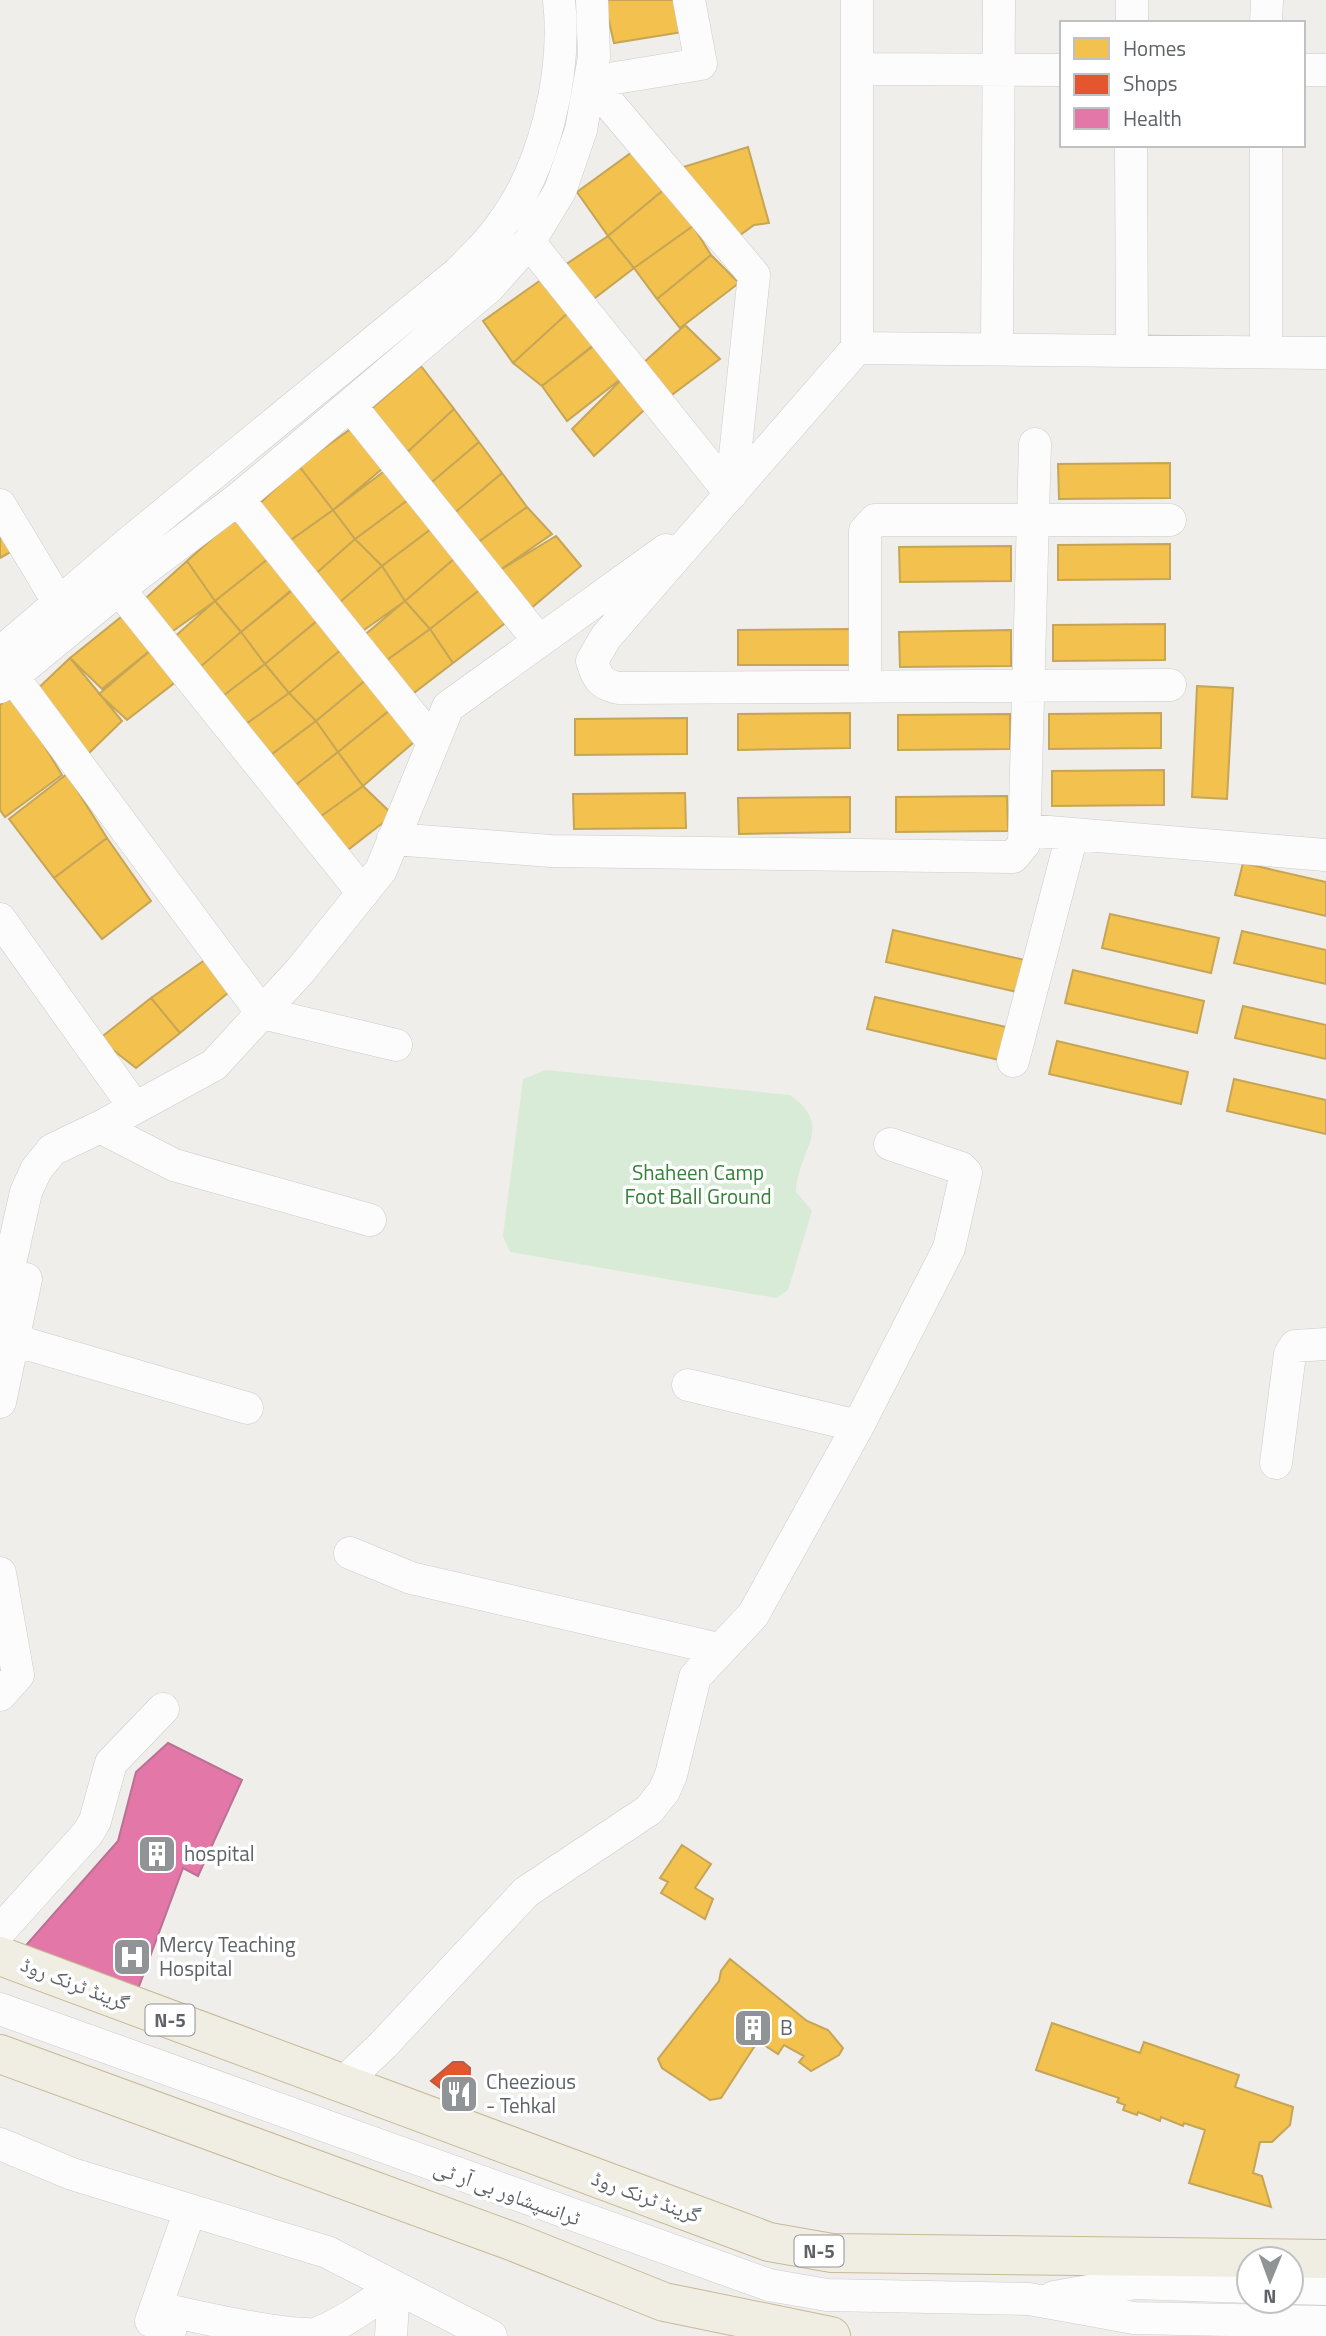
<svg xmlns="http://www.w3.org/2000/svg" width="1326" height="2336" font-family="'Titillium Web','Noto Naskh Arabic',sans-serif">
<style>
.green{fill:#d8ebd6}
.homes{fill:#f2c14e;stroke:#c6a556;stroke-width:2}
.shops{fill:#e4572e;stroke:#bc5b3f;stroke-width:2}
.health{fill:#e377a8;stroke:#bb7195;stroke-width:2}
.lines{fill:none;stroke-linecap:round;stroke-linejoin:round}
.minor-casing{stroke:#cbcccc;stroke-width:33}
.highway-casing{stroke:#c8b996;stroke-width:40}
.minor{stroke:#fdfcfc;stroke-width:32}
.highway{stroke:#f0ede3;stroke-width:38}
.labels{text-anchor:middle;stroke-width:7;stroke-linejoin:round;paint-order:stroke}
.shield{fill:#fff;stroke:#8f9295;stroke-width:2}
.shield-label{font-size:19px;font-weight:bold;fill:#5f6368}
.park-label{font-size:21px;fill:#348238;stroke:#fff}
.poi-label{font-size:21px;fill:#5f6368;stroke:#fff;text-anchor:start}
.street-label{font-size:21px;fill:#5f6368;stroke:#fff}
</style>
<rect width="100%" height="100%" fill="#efeeea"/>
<path class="green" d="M 546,1070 L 790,1095 C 836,1127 797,1150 796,1192 L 812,1211 L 788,1290 L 776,1298 L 510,1252 L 503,1236 L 523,1079 Z"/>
<path class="homes" d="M 604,0 L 680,0 L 683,32 L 614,43 Z
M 639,147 L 667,187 L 608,236 L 577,192 Z
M 748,147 L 769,223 L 754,225 L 732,241 L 680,168 Z
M 667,187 L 693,226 L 634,268 L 608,236 Z
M 693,226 L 711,255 L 657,299 L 634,268 Z
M 608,236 L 634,268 L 587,304 L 559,269 Z
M 711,255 L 739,283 L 680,328 L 657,299 Z
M 545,277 L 571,310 L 513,363 L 483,321 Z
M 571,310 L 596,343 L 542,386 L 513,363 Z
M 685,325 L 720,359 L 665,400 L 641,365 Z
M 601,340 L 627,374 L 567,421 L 542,386 Z
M 421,366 L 454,409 L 399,460 L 364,415 Z
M 627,374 L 652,403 L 594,456 L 572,429 Z
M 454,409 L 479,442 L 426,487 L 403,456 Z
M 359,423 L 382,469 L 333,510 L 299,466 Z
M 479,442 L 502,473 L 452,515 L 426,487 Z
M 1170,463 L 1170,498 L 1059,499 L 1058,464 Z
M 299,466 L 333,510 L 284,545 L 253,510 Z
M 391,466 L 416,494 L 355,539 L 333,510 Z
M 502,473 L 527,507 L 474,545 L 452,515 Z
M 416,494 L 439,523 L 382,566 L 355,539 Z
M 527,507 L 552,534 L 497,572 L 474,545 Z
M 0,510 L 19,547 L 0,558 Z
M 244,510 L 273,555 L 215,601 L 187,561 Z
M 333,510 L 355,539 L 312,577 L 284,545 Z
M 439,523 L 462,552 L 405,601 L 382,566 Z
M 556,536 L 581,566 L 529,610 L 497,572 Z
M 355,539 L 382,566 L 333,608 L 312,577 Z
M 1170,544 L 1170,579 L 1058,580 L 1058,545 Z
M 1011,546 L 1011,581 L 900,582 L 899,547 Z
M 462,552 L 487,584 L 430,629 L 405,601 Z
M 273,555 L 294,589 L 241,632 L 215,601 Z
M 187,561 L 215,601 L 166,636 L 137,606 Z
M 382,566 L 405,601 L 357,635 L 333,608 Z
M 300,583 L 324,615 L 265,664 L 241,632 Z
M 487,584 L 512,618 L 453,663 L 430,629 Z
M 215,601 L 241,632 L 193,673 L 171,640 Z
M 405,601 L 430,629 L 380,665 L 361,638 Z
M 131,609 L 157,645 L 102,689 L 70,658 Z
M 324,615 L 349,643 L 289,693 L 265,664 Z
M 1165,624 L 1165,660 L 1053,661 L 1053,625 Z
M 430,629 L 453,663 L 406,699 L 380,665 Z
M 850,629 L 850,665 L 738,665 L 738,630 Z
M 1011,630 L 1011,666 L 900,667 L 899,632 Z
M 241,632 L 265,664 L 219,699 L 193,673 Z
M 349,643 L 373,674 L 316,721 L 289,693 Z
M 157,645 L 182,677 L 127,720 L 99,694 Z
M 70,658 L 122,721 L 85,757 L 32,694 Z
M 265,664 L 289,693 L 239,729 L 219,699 Z
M 373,674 L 396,705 L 338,752 L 316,721 Z
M 1197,686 L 1233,688 L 1227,799 L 1192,797 Z
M 289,693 L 316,721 L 264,760 L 239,729 Z
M 13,694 L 62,775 L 5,817 L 0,810 L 0,705 Z
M 396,705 L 421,736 L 363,786 L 338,752 Z
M 850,713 L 850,748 L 738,750 L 738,714 Z
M 1161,713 L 1161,748 L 1049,749 L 1049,714 Z
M 1010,714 L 1010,749 L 898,750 L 898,715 Z
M 687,718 L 687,754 L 575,755 L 575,719 Z
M 316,721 L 338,752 L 288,791 L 264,760 Z
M 338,752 L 363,786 L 313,822 L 288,791 Z
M 1164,770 L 1164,805 L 1052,806 L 1052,771 Z
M 67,774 L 107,838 L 54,878 L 9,819 Z
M 363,786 L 393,815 L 340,856 L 313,822 Z
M 685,793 L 686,828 L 574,829 L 573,794 Z
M 1007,796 L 1008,831 L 896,832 L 896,797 Z
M 850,797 L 850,832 L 739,834 L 738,798 Z
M 107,838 L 151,901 L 102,939 L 54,878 Z
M 1243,863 L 1326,882 L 1326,916 L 1235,895 Z
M 1110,914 L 1219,938 L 1211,973 L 1102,948 Z
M 893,930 L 1025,960 L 1017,992 L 886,962 Z
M 1242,931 L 1326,950 L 1326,984 L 1234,963 Z
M 212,955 L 235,987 L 180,1033 L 151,998 Z
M 1073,970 L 1204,1001 L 1197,1033 L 1065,1003 Z
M 875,997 L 1006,1027 L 999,1060 L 867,1029 Z
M 151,998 L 180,1033 L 136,1068 L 99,1039 Z
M 1243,1006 L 1326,1025 L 1326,1059 L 1235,1038 Z
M 1057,1041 L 1188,1072 L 1181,1104 L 1049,1074 Z
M 1234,1079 L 1326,1100 L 1326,1134 L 1227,1111 Z
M 682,1845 L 711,1864 L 695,1888 L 713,1899 L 705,1919 L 661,1893 L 668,1882 L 660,1878 Z
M 730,1959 L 807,2021 L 828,2030 L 843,2048 L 839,2055 L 811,2071 L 799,2062 L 804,2056 L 784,2045 L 778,2054 L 758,2041 L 721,2098 L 710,2100 L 662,2068 L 658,2059 L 719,1981 L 721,1971 Z
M 1052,2023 L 1140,2053 L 1144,2042 L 1239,2075 L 1235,2087 L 1293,2107 L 1290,2125 L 1272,2142 L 1260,2142 L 1253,2173 L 1262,2176 L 1271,2207 L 1189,2183 L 1205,2130 L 1184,2123 L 1183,2126 L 1161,2117 L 1160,2121 L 1138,2112 L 1137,2115 L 1123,2110 L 1125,2105 L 1117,2102 L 1119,2098 L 1036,2070 Z"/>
<path class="shops" d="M 453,2062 L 463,2062 L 470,2068 L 469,2110 L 431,2081 Z"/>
<path class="health" d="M 168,1743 L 242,1780 L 198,1876 L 183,1868 L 138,1989 L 21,1951 L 118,1841 L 136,1772 Z"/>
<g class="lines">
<defs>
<path id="minor" d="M 857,0 L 857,348 L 606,637 L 592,661 C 597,678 601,684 618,688 L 1170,685
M 1132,23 L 1132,0
M 1266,23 L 1267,0
M 857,69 L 1062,70
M 1303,70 L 1326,70
M 591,82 L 754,275 L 731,494
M 591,82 L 701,64 L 689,0
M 1131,145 L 1132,351
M 529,242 L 731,494
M 857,348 L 1326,353
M 997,349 L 999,0
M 1266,352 L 1266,145
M 350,405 L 539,641
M 238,499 L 433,742
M 0,505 L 59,603
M 119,589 L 363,893
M 0,653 L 131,541 L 459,272 C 472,258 488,244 499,228 C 545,169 567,73 559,0
M 13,677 L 262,1013 L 396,1045
M 865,685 L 865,531 L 875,520 L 1170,520
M 0,687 L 119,589 L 238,499 L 350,405 L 489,287 L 529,242 L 560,191 L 581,130 L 594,57 L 592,0
M 1025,830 L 1326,855
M 393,839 L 551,851 L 1013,857 L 1024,844 L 1035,444
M 0,919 L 135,1108
M 1013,1061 L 1072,835
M 100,1127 L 174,1165 L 370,1220
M 0,1308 L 26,1192 L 36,1170 L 52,1150 L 100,1127 L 214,1065 L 300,971 L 381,870 L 448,707 L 666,550
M 0,1336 L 247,1408
M 688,1385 L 858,1426
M 0,1402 L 26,1279
M 1276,1463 L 1290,1354 L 1295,1346 L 1326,1344
M 350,1553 L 411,1578 L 719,1649
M 0,1573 L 18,1675 L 0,1695
M 0,1931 L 88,1833 L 95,1821 L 111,1763 L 163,1709
M 0,2009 L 769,2285 L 827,2295 L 1029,2299 L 1134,2318 L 1326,2322
M 341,2085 L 383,2045 L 526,1892 L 649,1810 L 664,1791 L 671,1775 L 695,1677 L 753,1615 L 858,1426 L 949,1248 L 966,1173 L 961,1168 L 890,1144
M 0,2144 L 72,2174 L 327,2252 L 491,2336
M 1291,2288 L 1326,2289
M 1054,2297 L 1135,2283 L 1249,2287
M 156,2307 C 190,2316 284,2336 315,2334 C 343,2324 369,2304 394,2287
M 169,2336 L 171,2326 L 151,2321 L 190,2210
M 391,2336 L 394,2287"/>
<path id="highway" d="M 0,1956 L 769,2242 L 832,2253 L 1326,2259
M 0,2054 L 514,2242 L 664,2302 L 831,2336"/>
</defs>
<use href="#minor" class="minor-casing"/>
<use href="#highway" class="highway-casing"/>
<use href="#minor" class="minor"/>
<use href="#highway" class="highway"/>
</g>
<defs>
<symbol id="building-square" viewBox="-11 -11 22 22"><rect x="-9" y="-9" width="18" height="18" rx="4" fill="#919496" stroke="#fff"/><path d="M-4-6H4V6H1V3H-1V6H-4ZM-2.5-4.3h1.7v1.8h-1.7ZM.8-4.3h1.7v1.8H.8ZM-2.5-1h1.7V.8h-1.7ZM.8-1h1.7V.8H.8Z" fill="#fff"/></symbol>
<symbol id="hospital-square" viewBox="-11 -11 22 22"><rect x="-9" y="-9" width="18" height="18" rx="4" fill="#919496" stroke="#fff"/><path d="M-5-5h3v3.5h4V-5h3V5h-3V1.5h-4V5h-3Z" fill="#fff"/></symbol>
<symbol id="restaurant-square" viewBox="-11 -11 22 22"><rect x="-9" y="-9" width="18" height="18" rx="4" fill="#919496" stroke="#fff"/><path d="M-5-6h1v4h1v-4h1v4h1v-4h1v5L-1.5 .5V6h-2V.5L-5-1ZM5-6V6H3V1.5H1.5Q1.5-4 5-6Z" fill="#fff"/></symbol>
</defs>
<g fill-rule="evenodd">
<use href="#building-square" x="135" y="1832" width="44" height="44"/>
<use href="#hospital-square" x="110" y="1935" width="44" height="44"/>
<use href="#building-square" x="731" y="2006" width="44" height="44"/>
<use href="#restaurant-square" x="437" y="2072" width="44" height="44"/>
</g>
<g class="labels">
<g class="shield">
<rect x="145.5" y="2004.5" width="49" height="31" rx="5"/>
<rect x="794.5" y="2235.5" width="49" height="31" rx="5"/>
</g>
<g class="shield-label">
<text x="170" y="2027">N-5</text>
<text x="819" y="2258">N-5</text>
</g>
<g class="park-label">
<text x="698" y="1180">Shaheen Camp<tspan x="698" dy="24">Foot Ball Ground</tspan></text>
</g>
<g class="poi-label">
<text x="184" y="1861">hospital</text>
<text x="159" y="1952">Mercy Teaching<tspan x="159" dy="24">Hospital</tspan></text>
<text x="780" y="2035">B</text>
<text x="486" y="2089">Cheezious<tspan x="486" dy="24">- Tehkal</tspan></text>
</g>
<g class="street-label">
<text transform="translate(75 1984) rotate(21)" y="7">گرینڈ ٹرنک روڈ</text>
<text transform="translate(507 2193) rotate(20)" y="7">ٹرانسپشاور بی آر ٹی</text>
<text transform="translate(646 2197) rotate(20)" y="7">گرینڈ ٹرنک روڈ</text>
</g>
</g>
<rect x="1060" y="21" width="245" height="126" fill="#ffffff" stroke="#bfc1c3" stroke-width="2"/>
<rect x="1074" y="38" width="35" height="21" fill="#f2c14e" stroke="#bfc1c3" stroke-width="2"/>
<text x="1123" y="56" font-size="21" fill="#5f6368">Homes</text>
<rect x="1074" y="74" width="35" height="21" fill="#e4572e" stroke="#bfc1c3" stroke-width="2"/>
<text x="1123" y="91" font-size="21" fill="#5f6368">Shops</text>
<rect x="1074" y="108" width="35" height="21" fill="#e377a8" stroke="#bfc1c3" stroke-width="2"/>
<text x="1123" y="126" font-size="21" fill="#5f6368">Health</text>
<g transform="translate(1270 2280) rotate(181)"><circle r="33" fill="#ffffff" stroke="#bfc1c3" stroke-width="2"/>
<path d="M0-5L12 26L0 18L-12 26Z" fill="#919496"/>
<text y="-10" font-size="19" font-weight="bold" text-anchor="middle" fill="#5f6368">N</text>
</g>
</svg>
